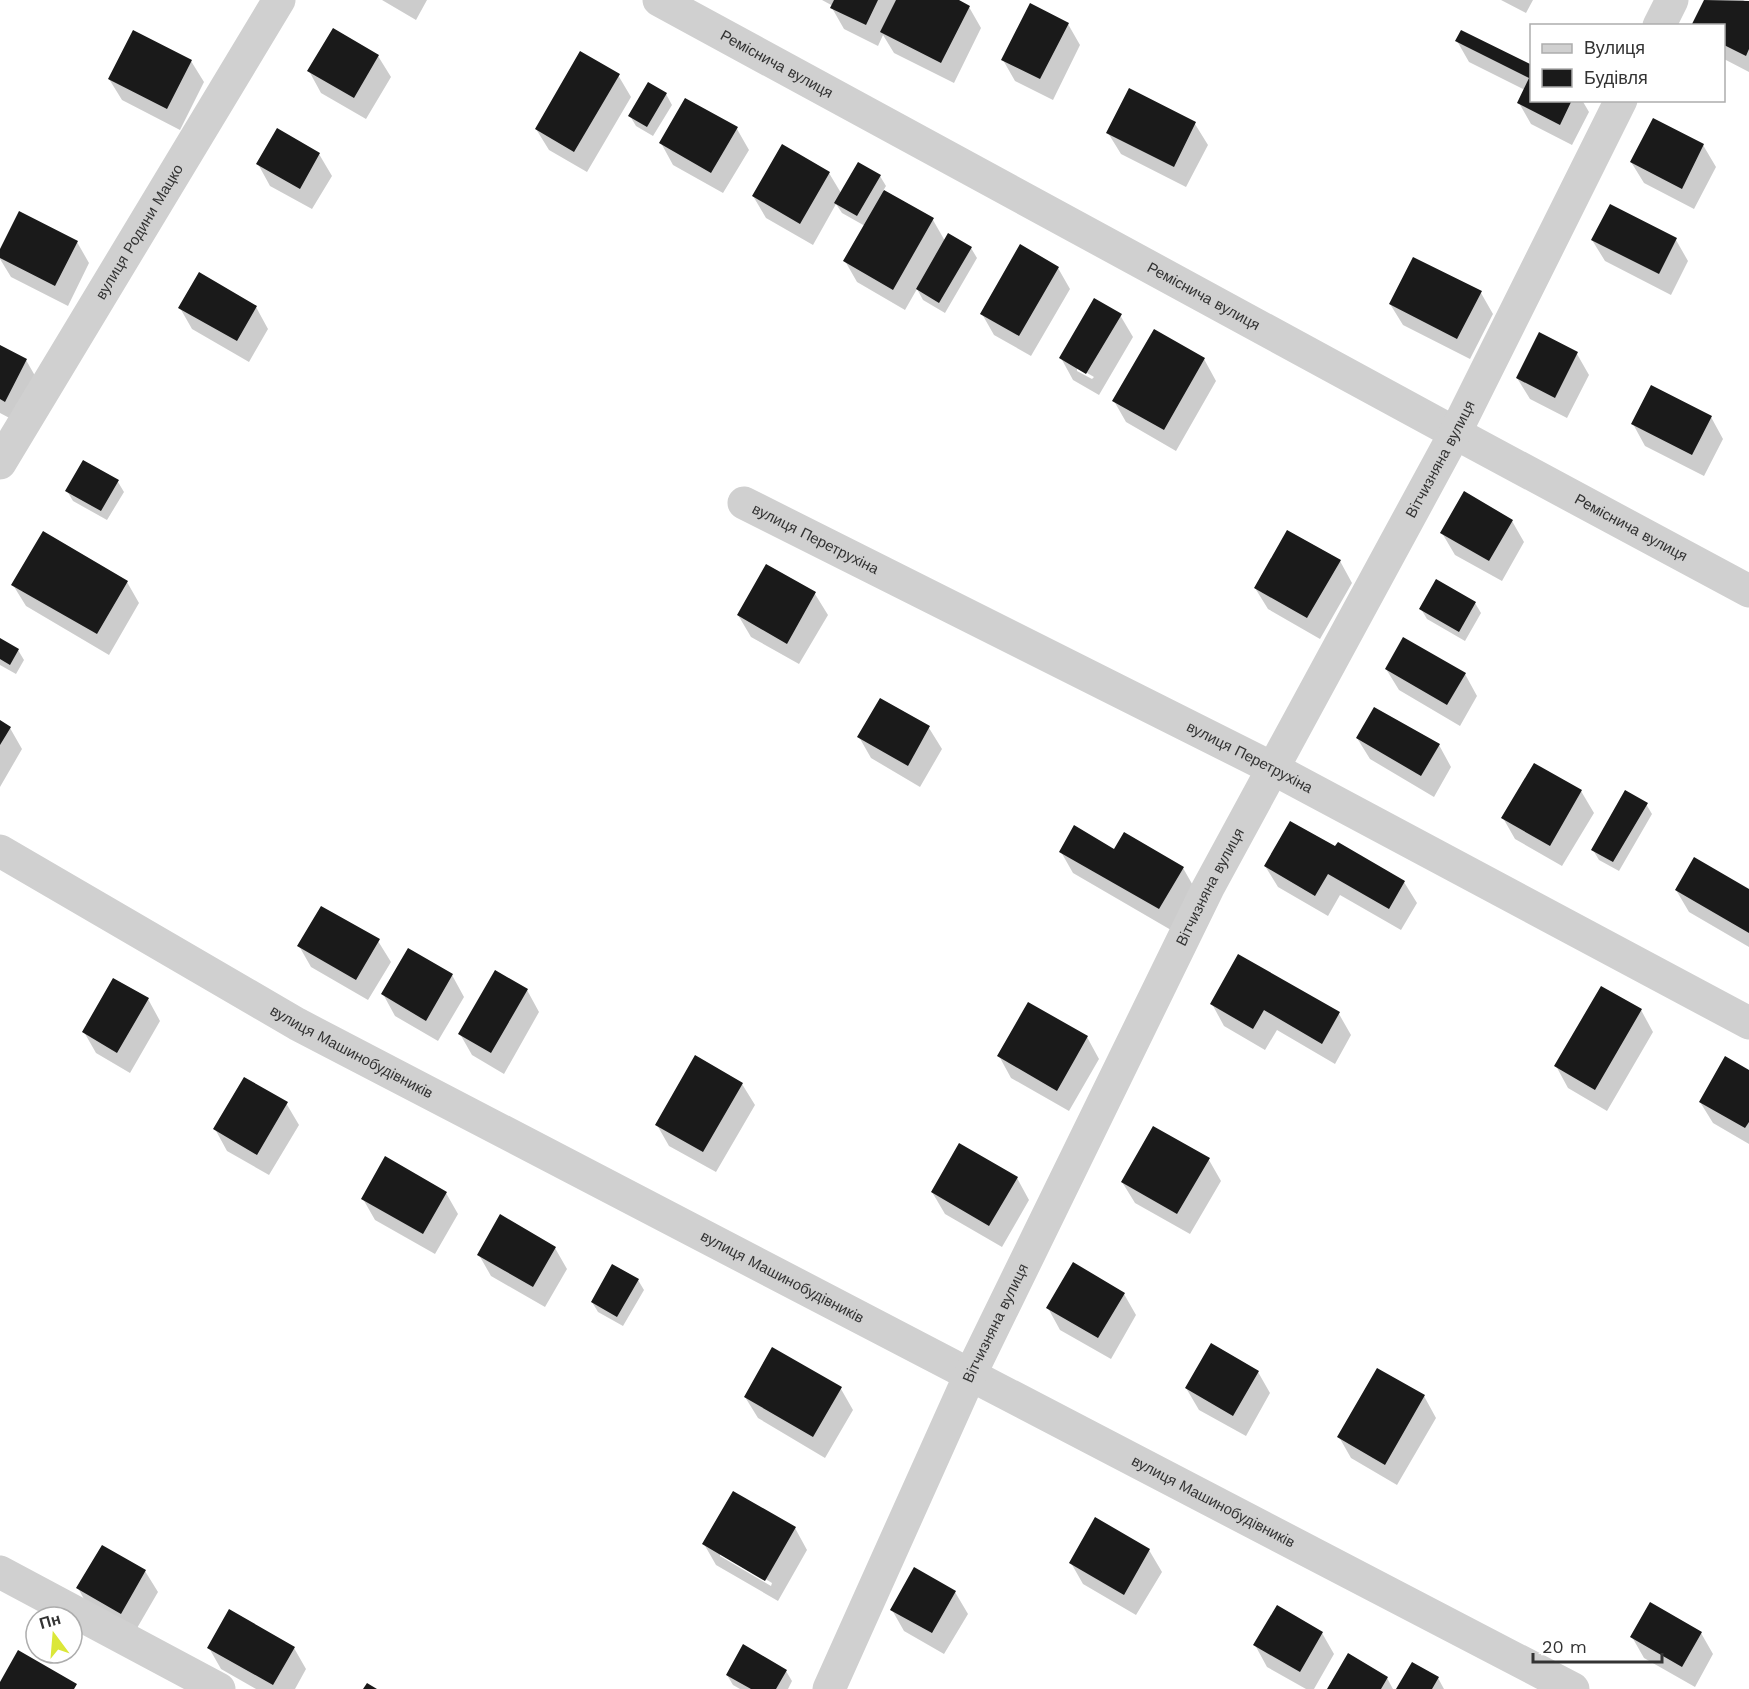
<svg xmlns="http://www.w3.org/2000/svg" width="1749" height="1689" font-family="'Work Sans',sans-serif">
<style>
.shadow{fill:#0003;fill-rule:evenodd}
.building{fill:#1a1a1a}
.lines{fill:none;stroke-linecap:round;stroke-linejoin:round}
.street{stroke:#d0d0d0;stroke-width:33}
.labels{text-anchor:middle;stroke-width:6;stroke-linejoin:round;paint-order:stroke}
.street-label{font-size:15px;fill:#333;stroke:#fff}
</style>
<rect width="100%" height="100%" fill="#fff"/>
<path class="shadow" d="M 382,0 L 427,0 L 416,20 Z
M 822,0 L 955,0 L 969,7 L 981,28 L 954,83 L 894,53 L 883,35 L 878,46 L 844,29 L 832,8 L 833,6 Z
M 1501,0 L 1533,0 L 1526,13 Z
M 1706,0 L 1743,0 L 1749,3 L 1749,72 L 1724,59 L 1724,26 L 1693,26 Z
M 1068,24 L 1080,45 L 1053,100 L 1015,81 L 1003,60 Z
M 1457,41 L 1532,67 L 1532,100 L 1582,100 L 1589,112 L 1572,145 L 1531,124 L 1519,103 L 1525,90 L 1469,62 Z
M 378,56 L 391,77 L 366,119 L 321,93 L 309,71 Z
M 191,61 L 204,82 L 180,130 L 122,100 L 109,79 Z
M 618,75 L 631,97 L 587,172 L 549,150 L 536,129 Z
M 648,84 L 666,94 L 672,105 L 653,136 L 636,126 L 630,116 Z
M 1129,90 L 1195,124 L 1208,145 L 1186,187 L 1121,154 L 1108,133 Z
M 1653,120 L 1703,145 L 1716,167 L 1694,209 L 1644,183 L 1631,162 Z
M 737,129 L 749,150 L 723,193 L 673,165 L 661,143 Z
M 277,130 L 319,154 L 332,176 L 312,209 L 270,186 L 258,164 Z
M 829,173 L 841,193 L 880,176 L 886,186 L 883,191 L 933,220 L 945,241 L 971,248 L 977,258 L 945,313 L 923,300 L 917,289 L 905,310 L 857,282 L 845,261 L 865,226 L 842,213 L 836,204 L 813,245 L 766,218 L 753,196 Z
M 1592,240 L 1676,240 L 1688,261 L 1671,295 L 1605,261 Z
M 77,242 L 89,263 L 68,306 L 11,277 L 0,259 L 0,252 Z
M 1058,268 L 1070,289 L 1031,356 L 994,335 L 982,314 Z
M 1481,293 L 1493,314 L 1470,359 L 1403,325 L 1390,304 Z
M 256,307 L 268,329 L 249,362 L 192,329 L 180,308 Z
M 1120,315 L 1133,337 L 1099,395 L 1073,380 L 1061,358 ZM 1077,367 L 1094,377 L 1092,379 L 1077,371 Z
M 0,347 L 26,360 L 38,381 L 17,422 L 0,413 Z
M 1577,354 L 1589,375 L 1567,418 L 1530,399 L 1517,378 Z
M 1204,359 L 1216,381 L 1176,451 L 1126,422 L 1114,401 Z
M 1711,417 L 1723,439 L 1704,476 L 1645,446 L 1633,424 Z
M 118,482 L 124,492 L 107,520 L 73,501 L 67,491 Z
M 1512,521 L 1524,542 L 1502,581 L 1455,555 L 1442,533 Z
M 1340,561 L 1352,583 L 1320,639 L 1268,609 L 1255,588 Z
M 767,566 L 815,594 L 828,615 L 799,664 L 751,637 L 738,615 Z
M 127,582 L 139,603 L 109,655 L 26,606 L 13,585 Z
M 1475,603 L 1481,613 L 1465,641 L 1427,619 L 1421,609 Z
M 0,640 L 18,650 L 24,660 L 16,674 L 0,665 Z
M 1386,669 L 1465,674 L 1477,696 L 1460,726 L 1399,690 Z
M 881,700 L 929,728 L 942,749 L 920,787 L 871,758 L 859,737 Z
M 0,722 L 10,728 L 22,749 L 0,787 Z
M 1357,738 L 1439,745 L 1451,767 L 1434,797 L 1370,759 Z
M 1534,765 L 1581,791 L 1594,813 L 1562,866 L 1515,839 L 1503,818 Z
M 1646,804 L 1652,814 L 1619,871 L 1599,860 L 1593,850 Z
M 1115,851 L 1183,868 L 1195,889 L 1171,930 L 1073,873 L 1061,852 Z
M 1265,866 L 1404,882 L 1417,903 L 1401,930 L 1340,895 L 1328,916 L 1278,887 Z
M 1676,890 L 1749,891 L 1749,947 L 1689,912 Z
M 378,941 L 391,962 L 368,1000 L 311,967 L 299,946 Z
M 452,975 L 464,997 L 438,1041 L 395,1016 L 383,994 Z
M 527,990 L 539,1012 L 504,1074 L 472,1055 L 460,1034 Z
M 148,999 L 160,1021 L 130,1073 L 96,1053 L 84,1032 Z
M 1212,1004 L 1339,1014 L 1351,1035 L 1335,1064 L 1277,1030 L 1265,1050 L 1224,1026 Z
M 1641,1010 L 1653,1032 L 1607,1111 L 1568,1088 L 1556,1066 Z
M 1087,1037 L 1099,1059 L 1069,1111 L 1011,1078 L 999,1056 Z
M 1749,1072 L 1749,1144 L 1713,1123 L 1700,1102 Z
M 742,1084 L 755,1105 L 716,1172 L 669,1146 L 657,1125 Z
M 286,1103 L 299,1125 L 269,1175 L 227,1151 L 215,1129 Z
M 1209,1160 L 1221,1181 L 1190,1234 L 1135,1203 L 1122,1182 Z
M 1017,1178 L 1029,1200 L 1002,1247 L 945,1214 L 932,1192 Z
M 446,1193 L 458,1214 L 435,1254 L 375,1220 L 363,1199 Z
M 555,1248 L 567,1269 L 545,1307 L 491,1276 L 479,1255 Z
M 638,1280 L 644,1290 L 623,1326 L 598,1312 L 592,1302 Z
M 1124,1294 L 1136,1315 L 1111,1359 L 1060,1330 L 1048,1308 Z
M 1258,1372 L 1270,1393 L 1246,1436 L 1199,1410 L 1186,1388 Z
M 841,1389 L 853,1410 L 825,1458 L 758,1418 L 745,1397 Z
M 1424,1396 L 1436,1418 L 1397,1485 L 1351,1458 L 1339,1437 Z
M 1096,1519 L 1149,1550 L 1162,1572 L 1136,1615 L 1083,1584 L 1071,1563 Z
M 795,1528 L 807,1550 L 778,1601 L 716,1565 L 704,1544 ZM 720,1552 L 772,1583 L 771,1586 L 720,1556 Z
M 915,1569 L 955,1592 L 968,1614 L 944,1654 L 904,1631 L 892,1610 Z
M 145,1571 L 158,1592 L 133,1635 L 90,1610 L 78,1588 Z
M 1322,1633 L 1334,1654 L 1314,1689 L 1306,1689 L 1267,1667 L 1255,1645 Z
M 1701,1633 L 1713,1654 L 1695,1687 L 1644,1658 L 1632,1637 Z
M 209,1648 L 294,1648 L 306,1669 L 295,1689 L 256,1689 L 221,1669 Z
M 786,1671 L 792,1681 L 788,1689 L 740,1689 L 733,1685 L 727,1675 Z
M 1387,1678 L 1393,1689 L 1329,1689 Z
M 1438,1678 L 1444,1689 L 1398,1689 Z"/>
<path class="building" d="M 834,0 L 878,0 L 866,25 L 830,8 Z
M 896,0 L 959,0 L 970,6 L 941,63 L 880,32 Z
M 1704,0 L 1749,1 L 1749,49 L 1746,56 L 1724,45 L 1724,26 L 1691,26 Z
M 1030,3 L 1069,23 L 1040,79 L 1001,60 Z
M 333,28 L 379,55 L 354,98 L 307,71 Z
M 133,30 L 192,60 L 167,109 L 108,79 Z
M 1461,30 L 1532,65 L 1532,100 L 1572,100 L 1560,125 L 1517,103 L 1529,78 L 1455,41 Z
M 580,51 L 620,74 L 574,152 L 535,129 Z
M 648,82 L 667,93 L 647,127 L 628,116 Z
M 1129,88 L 1196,122 L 1174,167 L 1106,133 Z
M 685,98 L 738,127 L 711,173 L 659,143 Z
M 1653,118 L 1704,144 L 1682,189 L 1630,162 Z
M 277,128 L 320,153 L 300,189 L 256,164 Z
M 782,144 L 830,172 L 800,224 L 752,196 Z
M 858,162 L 881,175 L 857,216 L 834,203 Z
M 884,190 L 934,218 L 893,290 L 843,261 Z
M 1610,204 L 1677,238 L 1659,274 L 1591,240 Z
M 19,211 L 78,241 L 55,286 L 0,258 L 0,249 Z
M 948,233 L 972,247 L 939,303 L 916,289 Z
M 1020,244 L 1059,267 L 1019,336 L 980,314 Z
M 1413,257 L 1482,291 L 1457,339 L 1389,304 Z
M 199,272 L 257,306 L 237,341 L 178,308 Z
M 1094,298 L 1122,314 L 1086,374 L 1059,358 Z
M 1154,329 L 1205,358 L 1164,430 L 1112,401 Z
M 1539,332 L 1578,352 L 1555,398 L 1516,378 Z
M 0,345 L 27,359 L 5,402 L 0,399 Z
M 1651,385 L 1712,416 L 1692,455 L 1631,424 Z
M 83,460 L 119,480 L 101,511 L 65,491 Z
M 1464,491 L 1513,520 L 1489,561 L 1440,533 Z
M 1287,530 L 1341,560 L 1307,618 L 1254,588 Z
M 43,531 L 128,581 L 97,634 L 11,585 Z
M 766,564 L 816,592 L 787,644 L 737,615 Z
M 1436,579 L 1476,602 L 1459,632 L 1419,609 Z
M 1403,637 L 1466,673 L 1447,705 L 1385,669 Z
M 0,638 L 19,649 L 10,665 L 0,659 Z
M 880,698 L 930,726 L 908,766 L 857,737 Z
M 1374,707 L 1440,744 L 1421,776 L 1356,738 Z
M 0,720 L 11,727 L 0,745 Z
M 1534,763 L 1582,790 L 1550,846 L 1501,818 Z
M 1625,790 L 1648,803 L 1613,862 L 1591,850 Z
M 1290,821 L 1335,846 L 1338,842 L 1405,881 L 1389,909 L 1328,874 L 1315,896 L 1264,866 Z
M 1074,825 L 1114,849 L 1124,832 L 1184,867 L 1159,909 L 1059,852 Z
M 1694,857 L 1749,889 L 1749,933 L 1675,890 Z
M 321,906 L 380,939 L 356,980 L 297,946 Z
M 408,948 L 453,974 L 426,1021 L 381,994 Z
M 1238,954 L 1340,1012 L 1322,1044 L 1264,1010 L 1253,1029 L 1210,1004 Z
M 495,970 L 528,989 L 491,1053 L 458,1034 Z
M 113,978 L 149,998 L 117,1053 L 82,1032 Z
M 1601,986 L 1642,1009 L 1595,1090 L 1554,1066 Z
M 1028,1002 L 1088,1036 L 1057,1091 L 997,1056 Z
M 695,1055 L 743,1083 L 703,1152 L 655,1125 Z
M 1725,1056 L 1749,1070 L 1749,1122 L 1745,1128 L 1699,1102 Z
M 244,1077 L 288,1102 L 257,1155 L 213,1129 Z
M 1153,1126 L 1210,1158 L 1177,1214 L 1121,1182 Z
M 959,1143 L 1018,1177 L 989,1226 L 931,1192 Z
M 385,1156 L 447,1192 L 423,1234 L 361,1199 Z
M 500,1214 L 556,1247 L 533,1287 L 477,1255 Z
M 1073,1262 L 1125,1293 L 1098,1338 L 1046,1308 Z
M 612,1264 L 639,1279 L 617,1317 L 591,1302 Z
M 1211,1343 L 1259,1371 L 1233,1416 L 1185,1388 Z
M 772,1347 L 842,1387 L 813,1437 L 744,1397 Z
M 1377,1368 L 1425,1395 L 1385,1465 L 1337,1437 Z
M 733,1491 L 796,1527 L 765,1581 L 702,1544 Z
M 1095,1517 L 1150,1549 L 1124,1595 L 1069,1563 Z
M 102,1545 L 146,1570 L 121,1614 L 76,1588 Z
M 914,1567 L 956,1591 L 932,1633 L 890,1610 Z
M 1650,1602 L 1702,1632 L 1682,1667 L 1630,1637 Z
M 1277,1605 L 1323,1632 L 1300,1672 L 1253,1645 Z
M 229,1609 L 295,1647 L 273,1685 L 207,1648 Z
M 743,1644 L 787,1670 L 776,1689 L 751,1689 L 726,1675 Z
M 18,1650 L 77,1684 L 74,1689 L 0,1689 L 0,1682 Z
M 1348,1653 L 1388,1677 L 1381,1689 L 1327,1689 Z
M 1412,1662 L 1439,1677 L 1432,1689 L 1396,1689 Z
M 367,1683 L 377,1689 L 363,1689 Z"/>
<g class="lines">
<g class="street">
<path id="s1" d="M 659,0 L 1455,433 L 1749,591"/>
<path d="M 1659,26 L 1672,0"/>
<path id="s2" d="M 0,463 L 279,0"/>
<path id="s3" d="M 744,503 L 1272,768 L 1749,1023"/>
<path id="s4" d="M 0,851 L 297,1024 L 1573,1689"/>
<path d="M 0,1572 L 219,1689"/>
<path id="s5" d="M 829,1689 L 970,1375 L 1208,888 L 1455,433 L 1621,100"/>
</g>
</g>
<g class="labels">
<g class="street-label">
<text dy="5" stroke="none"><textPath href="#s1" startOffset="134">Реміснича вулиця</textPath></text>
<text dy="5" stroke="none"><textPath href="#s2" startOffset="270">вулиця Родини Мацко</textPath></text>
<text dy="5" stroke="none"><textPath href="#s1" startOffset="620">Реміснича вулиця</textPath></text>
<text dy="5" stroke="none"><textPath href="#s5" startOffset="1374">Вітчизняна вулиця</textPath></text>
<text dy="5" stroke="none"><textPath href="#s1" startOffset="1106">Реміснича вулиця</textPath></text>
<text dy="5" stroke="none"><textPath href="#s3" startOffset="80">вулиця Перетрухіна</textPath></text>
<text dy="5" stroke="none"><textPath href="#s3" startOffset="566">вулиця Перетрухіна</textPath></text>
<text dy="5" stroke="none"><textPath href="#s5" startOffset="888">Вітчизняна вулиця</textPath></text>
<text dy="5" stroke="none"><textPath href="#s4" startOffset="405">вулиця Машинобудівників</textPath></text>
<text dy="5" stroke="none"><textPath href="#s4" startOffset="891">вулиця Машинобудівників</textPath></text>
<text dy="5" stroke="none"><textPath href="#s5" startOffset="402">Вітчизняна вулиця</textPath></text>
<text dy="5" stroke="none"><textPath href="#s4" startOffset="1377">вулиця Машинобудівників</textPath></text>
</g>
</g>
<rect x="1530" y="24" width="195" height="78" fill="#ffffff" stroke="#adadad" stroke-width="1.5"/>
<rect x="1542" y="44" width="30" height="9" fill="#d0d0d0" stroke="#adadad" stroke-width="1.5"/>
<text x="1584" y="54" font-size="18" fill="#333333">Вулиця</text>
<rect x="1542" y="69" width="30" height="18" fill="#1a1a1a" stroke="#adadad" stroke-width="1.5"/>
<text x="1584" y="84" font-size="18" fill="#333333">Будівля</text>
<g transform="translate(54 1635) rotate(344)"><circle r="28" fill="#ffffff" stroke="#adadad" stroke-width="1.5"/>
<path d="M0-4.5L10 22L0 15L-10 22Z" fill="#dbe738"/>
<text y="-9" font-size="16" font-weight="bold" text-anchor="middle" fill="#333333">Пн</text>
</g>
<path d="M1533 1653v9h129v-9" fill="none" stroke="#333333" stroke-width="3"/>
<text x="1542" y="1653" font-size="18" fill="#333333" stroke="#ffffff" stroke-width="4.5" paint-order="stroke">20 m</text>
</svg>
